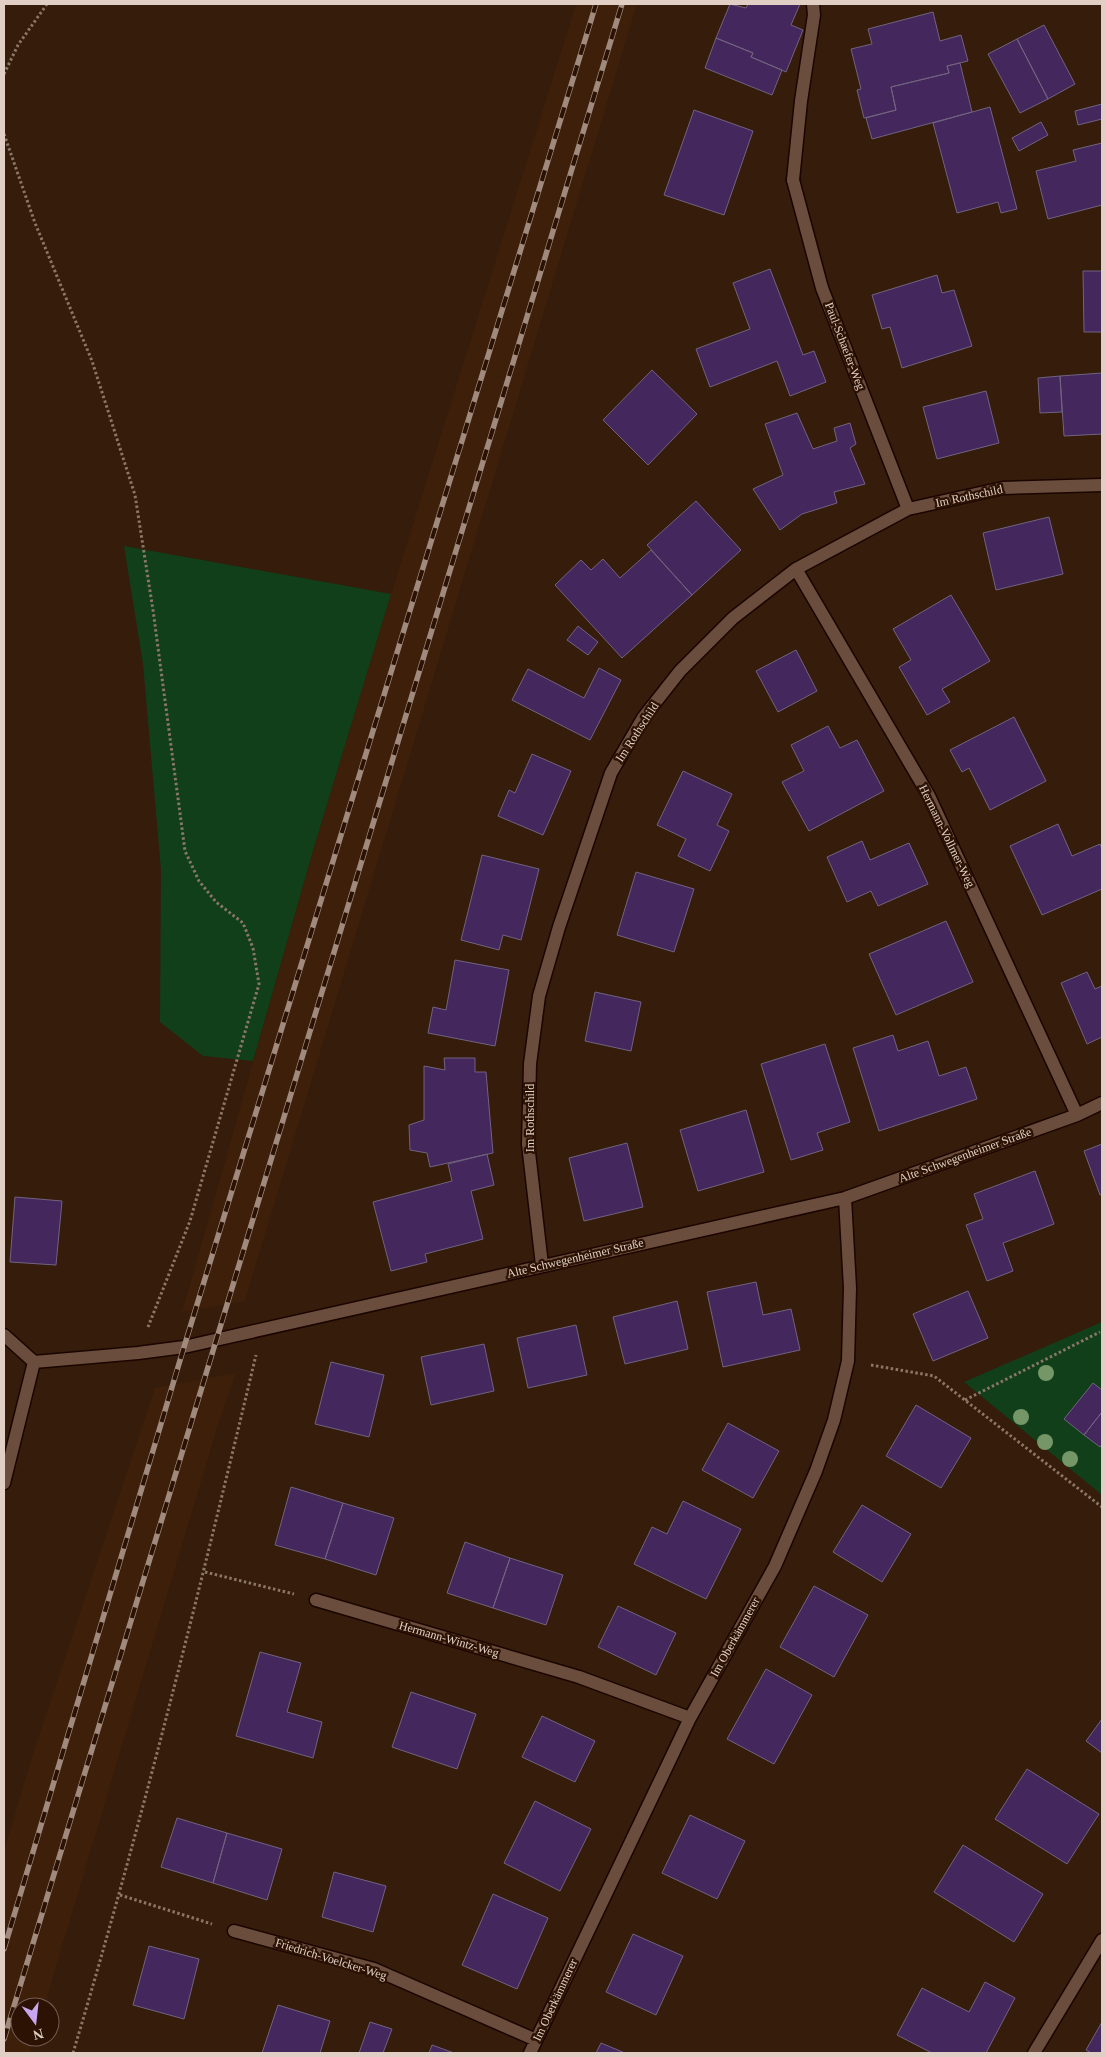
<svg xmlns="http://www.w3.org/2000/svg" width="1106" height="2057" font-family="'Times New Roman',serif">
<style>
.built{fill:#3e1f0a}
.green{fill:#113f1a}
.building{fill:#44275d;stroke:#716380}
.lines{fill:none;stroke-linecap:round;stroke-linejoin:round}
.lane-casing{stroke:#1b0500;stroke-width:15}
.street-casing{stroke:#1b0500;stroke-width:15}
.path{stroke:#8b7668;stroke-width:3;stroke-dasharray:2.5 2.5;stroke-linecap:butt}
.lane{stroke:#6a4d3c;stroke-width:12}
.street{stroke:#6a4d3c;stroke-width:12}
.rail-casing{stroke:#9f8a7d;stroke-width:5.5}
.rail{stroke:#2b1203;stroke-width:4;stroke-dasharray:11;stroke-linecap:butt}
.tree{fill:#759667}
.labels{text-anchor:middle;stroke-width:4.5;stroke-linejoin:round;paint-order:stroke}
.street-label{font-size:12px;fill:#e1cfc5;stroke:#2b1203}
</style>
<rect width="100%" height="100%" fill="#351c0b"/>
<path class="built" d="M 576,4 L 637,4 L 245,1301 L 182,1312 L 314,847 L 391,594 Z
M 236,1373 L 218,1425 L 44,2007 L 20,2007 L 20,2037 L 35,2037 L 30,2053 L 4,2053 L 4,1850 L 33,1753 L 155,1388 Z"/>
<path class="green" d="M 124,546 L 391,594 L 314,847 L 253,1061 L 203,1056 L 160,1022 L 161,870 L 143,664 Z
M 1102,1322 L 1102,1495 L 964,1382 Z"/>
<path class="building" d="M 730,4 L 746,8 L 748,4 L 800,4 L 791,25 L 803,30 L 786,72 L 751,57 L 753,53 L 716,38 Z
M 933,12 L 940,41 L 961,35 L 968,61 L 947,66 L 949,73 L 891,87 L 896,110 L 864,118 L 857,90 L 861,89 L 851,49 L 872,44 L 868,29 Z
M 1044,25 L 1075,84 L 1048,99 L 1017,39 Z
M 716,38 L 753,53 L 751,57 L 782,70 L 772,95 L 705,68 Z
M 1017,39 L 1048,99 L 1020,113 L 988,54 Z
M 960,63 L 972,112 L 872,139 L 866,118 L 896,110 L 891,87 L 949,73 L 947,66 Z
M 1102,104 L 1102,119 L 1078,125 L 1075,111 Z
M 990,107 L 1017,209 L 1001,213 L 998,202 L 957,213 L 933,123 Z
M 694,110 L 753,131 L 724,215 L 664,195 Z
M 1041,122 L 1048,135 L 1019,151 L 1012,138 Z
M 1102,143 L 1102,205 L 1048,219 L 1036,171 L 1076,161 L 1073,150 Z
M 770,269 L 803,355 L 814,351 L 826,382 L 790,396 L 777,361 L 710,387 L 696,349 L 750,329 L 733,283 Z
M 1083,271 L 1102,271 L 1102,332 L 1084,332 Z
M 937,275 L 942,293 L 954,290 L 972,346 L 902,368 L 890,327 L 882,329 L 872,295 Z
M 652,370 L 697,414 L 648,465 L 603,420 Z
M 1102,373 L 1102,434 L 1064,436 L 1060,376 Z
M 1060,376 L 1062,412 L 1040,413 L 1038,378 Z
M 986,391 L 999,443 L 937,459 L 923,407 Z
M 797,413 L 813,449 L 837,441 L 834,428 L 850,423 L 856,444 L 850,448 L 865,484 L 834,492 L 837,503 L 802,514 L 780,530 L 753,489 L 783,475 L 765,424 Z
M 696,501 L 741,550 L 692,595 L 647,545 Z
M 1049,517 L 1063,574 L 996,590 L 983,533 Z
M 651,550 L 692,595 L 622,658 L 555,585 L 581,560 L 591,570 L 603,559 L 620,578 Z
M 951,595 L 990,661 L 942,689 L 950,702 L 927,715 L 899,667 L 911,660 L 893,629 Z
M 578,626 L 598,642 L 588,655 L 567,640 Z
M 796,650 L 817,691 L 778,712 L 756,671 Z
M 599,668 L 621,680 L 590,740 L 512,700 L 528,669 L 584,698 Z
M 1014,717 L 1046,781 L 990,810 L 969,768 L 962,772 L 950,750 Z
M 828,726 L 840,748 L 857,740 L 884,791 L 809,831 L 782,782 L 804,771 L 791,745 Z
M 532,754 L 571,771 L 543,835 L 498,816 L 509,790 L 515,793 Z
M 683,771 L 732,794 L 717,825 L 729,831 L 710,871 L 678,856 L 686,839 L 657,825 Z
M 1058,824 L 1072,856 L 1100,844 L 1102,849 L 1102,889 L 1042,915 L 1010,846 Z
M 862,841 L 870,860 L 909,843 L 928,884 L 878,906 L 871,891 L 847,902 L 827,857 Z
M 482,855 L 539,869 L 521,940 L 503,935 L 499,950 L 461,940 Z
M 636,872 L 694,889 L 674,952 L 617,935 Z
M 946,921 L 973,982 L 896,1015 L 869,954 Z
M 455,960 L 509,970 L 495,1046 L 428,1033 L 433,1007 L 446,1010 Z
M 1087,972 L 1095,989 L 1102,986 L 1102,1037 L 1087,1044 L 1061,983 Z
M 595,992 L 641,1002 L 631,1051 L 585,1041 Z
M 893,1035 L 898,1051 L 928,1041 L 939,1076 L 966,1067 L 977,1099 L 879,1131 L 853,1048 Z
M 825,1044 L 850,1122 L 817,1133 L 823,1150 L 791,1160 L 761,1064 Z
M 444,1058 L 475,1058 L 475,1072 L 486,1072 L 493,1153 L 430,1167 L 427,1153 L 410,1150 L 409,1125 L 424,1120 L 424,1066 L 445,1070 Z
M 746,1110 L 764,1172 L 698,1191 L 680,1130 Z
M 627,1143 L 643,1207 L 584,1221 L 569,1158 Z
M 1102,1144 L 1102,1194 L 1100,1195 L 1084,1151 Z
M 487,1154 L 494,1185 L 471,1191 L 483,1239 L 425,1254 L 427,1262 L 391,1271 L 373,1202 L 452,1181 L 448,1164 Z
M 1035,1171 L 1054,1224 L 1003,1243 L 1013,1271 L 987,1281 L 966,1225 L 983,1219 L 974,1194 Z
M 15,1197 L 62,1201 L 56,1265 L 10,1262 Z
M 756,1282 L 763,1315 L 791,1309 L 800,1350 L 723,1367 L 707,1292 Z
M 968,1291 L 988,1338 L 933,1361 L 913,1314 Z
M 677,1301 L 688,1349 L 625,1364 L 613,1317 Z
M 576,1325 L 587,1375 L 528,1388 L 517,1338 Z
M 484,1344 L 494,1391 L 431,1405 L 421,1357 Z
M 331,1362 L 384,1375 L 369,1437 L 315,1424 Z
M 1093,1383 L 1102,1390 L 1102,1412 L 1084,1435 L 1064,1419 Z
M 916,1405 L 971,1438 L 941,1488 L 886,1456 Z
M 1102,1412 L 1102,1444 L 1100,1447 L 1084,1435 Z
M 728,1423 L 779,1451 L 753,1498 L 702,1470 Z
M 291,1487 L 343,1503 L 325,1559 L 275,1545 Z
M 683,1501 L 741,1529 L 706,1599 L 634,1564 L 652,1527 L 667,1534 Z
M 343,1503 L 394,1518 L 376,1575 L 325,1559 Z
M 862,1505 L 911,1534 L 882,1582 L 833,1552 Z
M 465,1542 L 510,1558 L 493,1608 L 447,1593 Z
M 510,1558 L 563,1575 L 546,1625 L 493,1608 Z
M 814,1586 L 868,1615 L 834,1677 L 780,1647 Z
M 618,1606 L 676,1633 L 656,1675 L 598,1647 Z
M 260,1652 L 301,1663 L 287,1712 L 322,1722 L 313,1758 L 236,1736 Z
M 766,1669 L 812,1695 L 774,1764 L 727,1739 Z
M 411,1692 L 476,1714 L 457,1769 L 392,1747 Z
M 542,1716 L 595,1741 L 575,1782 L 522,1757 Z
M 1102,1719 L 1102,1753 L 1086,1741 Z
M 1027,1769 L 1099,1814 L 1067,1864 L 995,1819 Z
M 535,1801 L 591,1829 L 560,1891 L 504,1863 Z
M 690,1815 L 745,1841 L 717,1899 L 662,1873 Z
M 177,1818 L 227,1833 L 213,1883 L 161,1867 Z
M 227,1833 L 282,1849 L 267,1900 L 213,1883 Z
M 963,1845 L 1043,1894 L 1014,1942 L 934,1892 Z
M 334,1872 L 386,1886 L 373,1932 L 322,1917 Z
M 493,1894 L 548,1918 L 517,1989 L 462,1965 Z
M 633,1934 L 683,1956 L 656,2015 L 606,1992 Z
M 149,1946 L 199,1959 L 184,2019 L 133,2005 Z
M 985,1982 L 1015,1998 L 986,2053 L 932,2053 L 897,2035 L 922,1988 L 969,2012 Z
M 278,2005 L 330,2021 L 320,2053 L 262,2053 Z
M 370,2022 L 392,2029 L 383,2053 L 359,2053 Z
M 1102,2022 L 1102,2053 L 1091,2053 L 1086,2050 Z
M 601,2043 L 625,2053 L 596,2053 Z
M 432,2045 L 454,2053 L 429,2053 Z"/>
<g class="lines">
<defs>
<path id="lane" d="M 793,180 L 801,101 L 814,15 L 813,4"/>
<path id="street" d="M 793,180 L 822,288 L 908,509
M 796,569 L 929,796 L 1077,1115
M 542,1265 L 528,1144 L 530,1064 L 539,996 L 559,927 L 611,773 L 643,718 L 680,671 L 733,618 L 796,569 L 908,509 L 1003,488 L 1102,485
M 4,1335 L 34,1362
M 34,1362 L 138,1353 L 184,1347 L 845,1198 L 1077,1115 L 1102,1103
M 4,1483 L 34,1362
M 316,1600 L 579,1677 L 690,1718
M 234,1931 L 374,1969 L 536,2040
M 530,2053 L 690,1718 L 775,1566 L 816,1471 L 834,1420 L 848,1361 L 850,1288 L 845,1198
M 1034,2053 L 1102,1940"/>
</defs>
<use href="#lane" class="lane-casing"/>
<use href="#street" class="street-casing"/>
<path class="path" d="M 4,74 L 18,45 L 47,4
M 4,134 L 35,223 L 92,361 L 135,495 L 153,610 L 185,851 L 199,881 L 216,902 L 243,923 L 253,948 L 259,984 L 190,1221 L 148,1327
M 871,1365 L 934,1376 L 1102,1507
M 965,1400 L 1100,1332
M 205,1572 L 294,1594
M 120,1895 L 212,1924
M 73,2053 C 142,1823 200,1589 256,1355"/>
<use href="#lane" class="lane"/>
<use href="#street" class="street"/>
<defs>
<path id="rail" d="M 4,1949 L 184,1347 L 596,4
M 4,2039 L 622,4"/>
</defs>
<use href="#rail" class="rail-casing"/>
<use href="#rail" class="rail"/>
</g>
<g class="tree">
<circle cx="1046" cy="1373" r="8"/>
<circle cx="1021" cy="1417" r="8"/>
<circle cx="1045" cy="1442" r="8"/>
<circle cx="1070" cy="1459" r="8"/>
</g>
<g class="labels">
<g class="street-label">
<text transform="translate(845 346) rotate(69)" y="4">Paul-Schaefer-Weg</text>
<text transform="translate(969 496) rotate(-12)" y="4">Im Rothschild</text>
<text transform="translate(637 732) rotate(-57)" y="4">Im Rothschild</text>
<text transform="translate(947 836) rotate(64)" y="4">Hermann-Vollmer-Weg</text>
<text transform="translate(530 1118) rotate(-90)" y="4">Im Rothschild</text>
<text transform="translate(965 1155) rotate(-20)" y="4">Alte Schwegenheimer Straße</text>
<text transform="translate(575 1258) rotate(-13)" y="4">Alte Schwegenheimer Straße</text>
<text transform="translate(735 1637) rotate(-61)" y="4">Im Oberkämmerer</text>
<text transform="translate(449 1639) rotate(16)" y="4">Hermann-Wintz-Weg</text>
<text transform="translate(331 1959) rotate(17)" y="4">Friedrich-Voelcker-Weg</text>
<text transform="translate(555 2000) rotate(-65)" y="4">Im Oberkämmerer</text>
</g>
</g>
<rect width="1106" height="2057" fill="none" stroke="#e1cfc5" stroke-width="10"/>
<g transform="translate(35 2022) rotate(165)"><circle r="24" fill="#2b1203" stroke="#745e51"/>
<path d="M0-4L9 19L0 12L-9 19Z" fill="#c8a6ef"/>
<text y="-8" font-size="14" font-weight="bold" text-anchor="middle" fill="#e1cfc5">N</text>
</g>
</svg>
